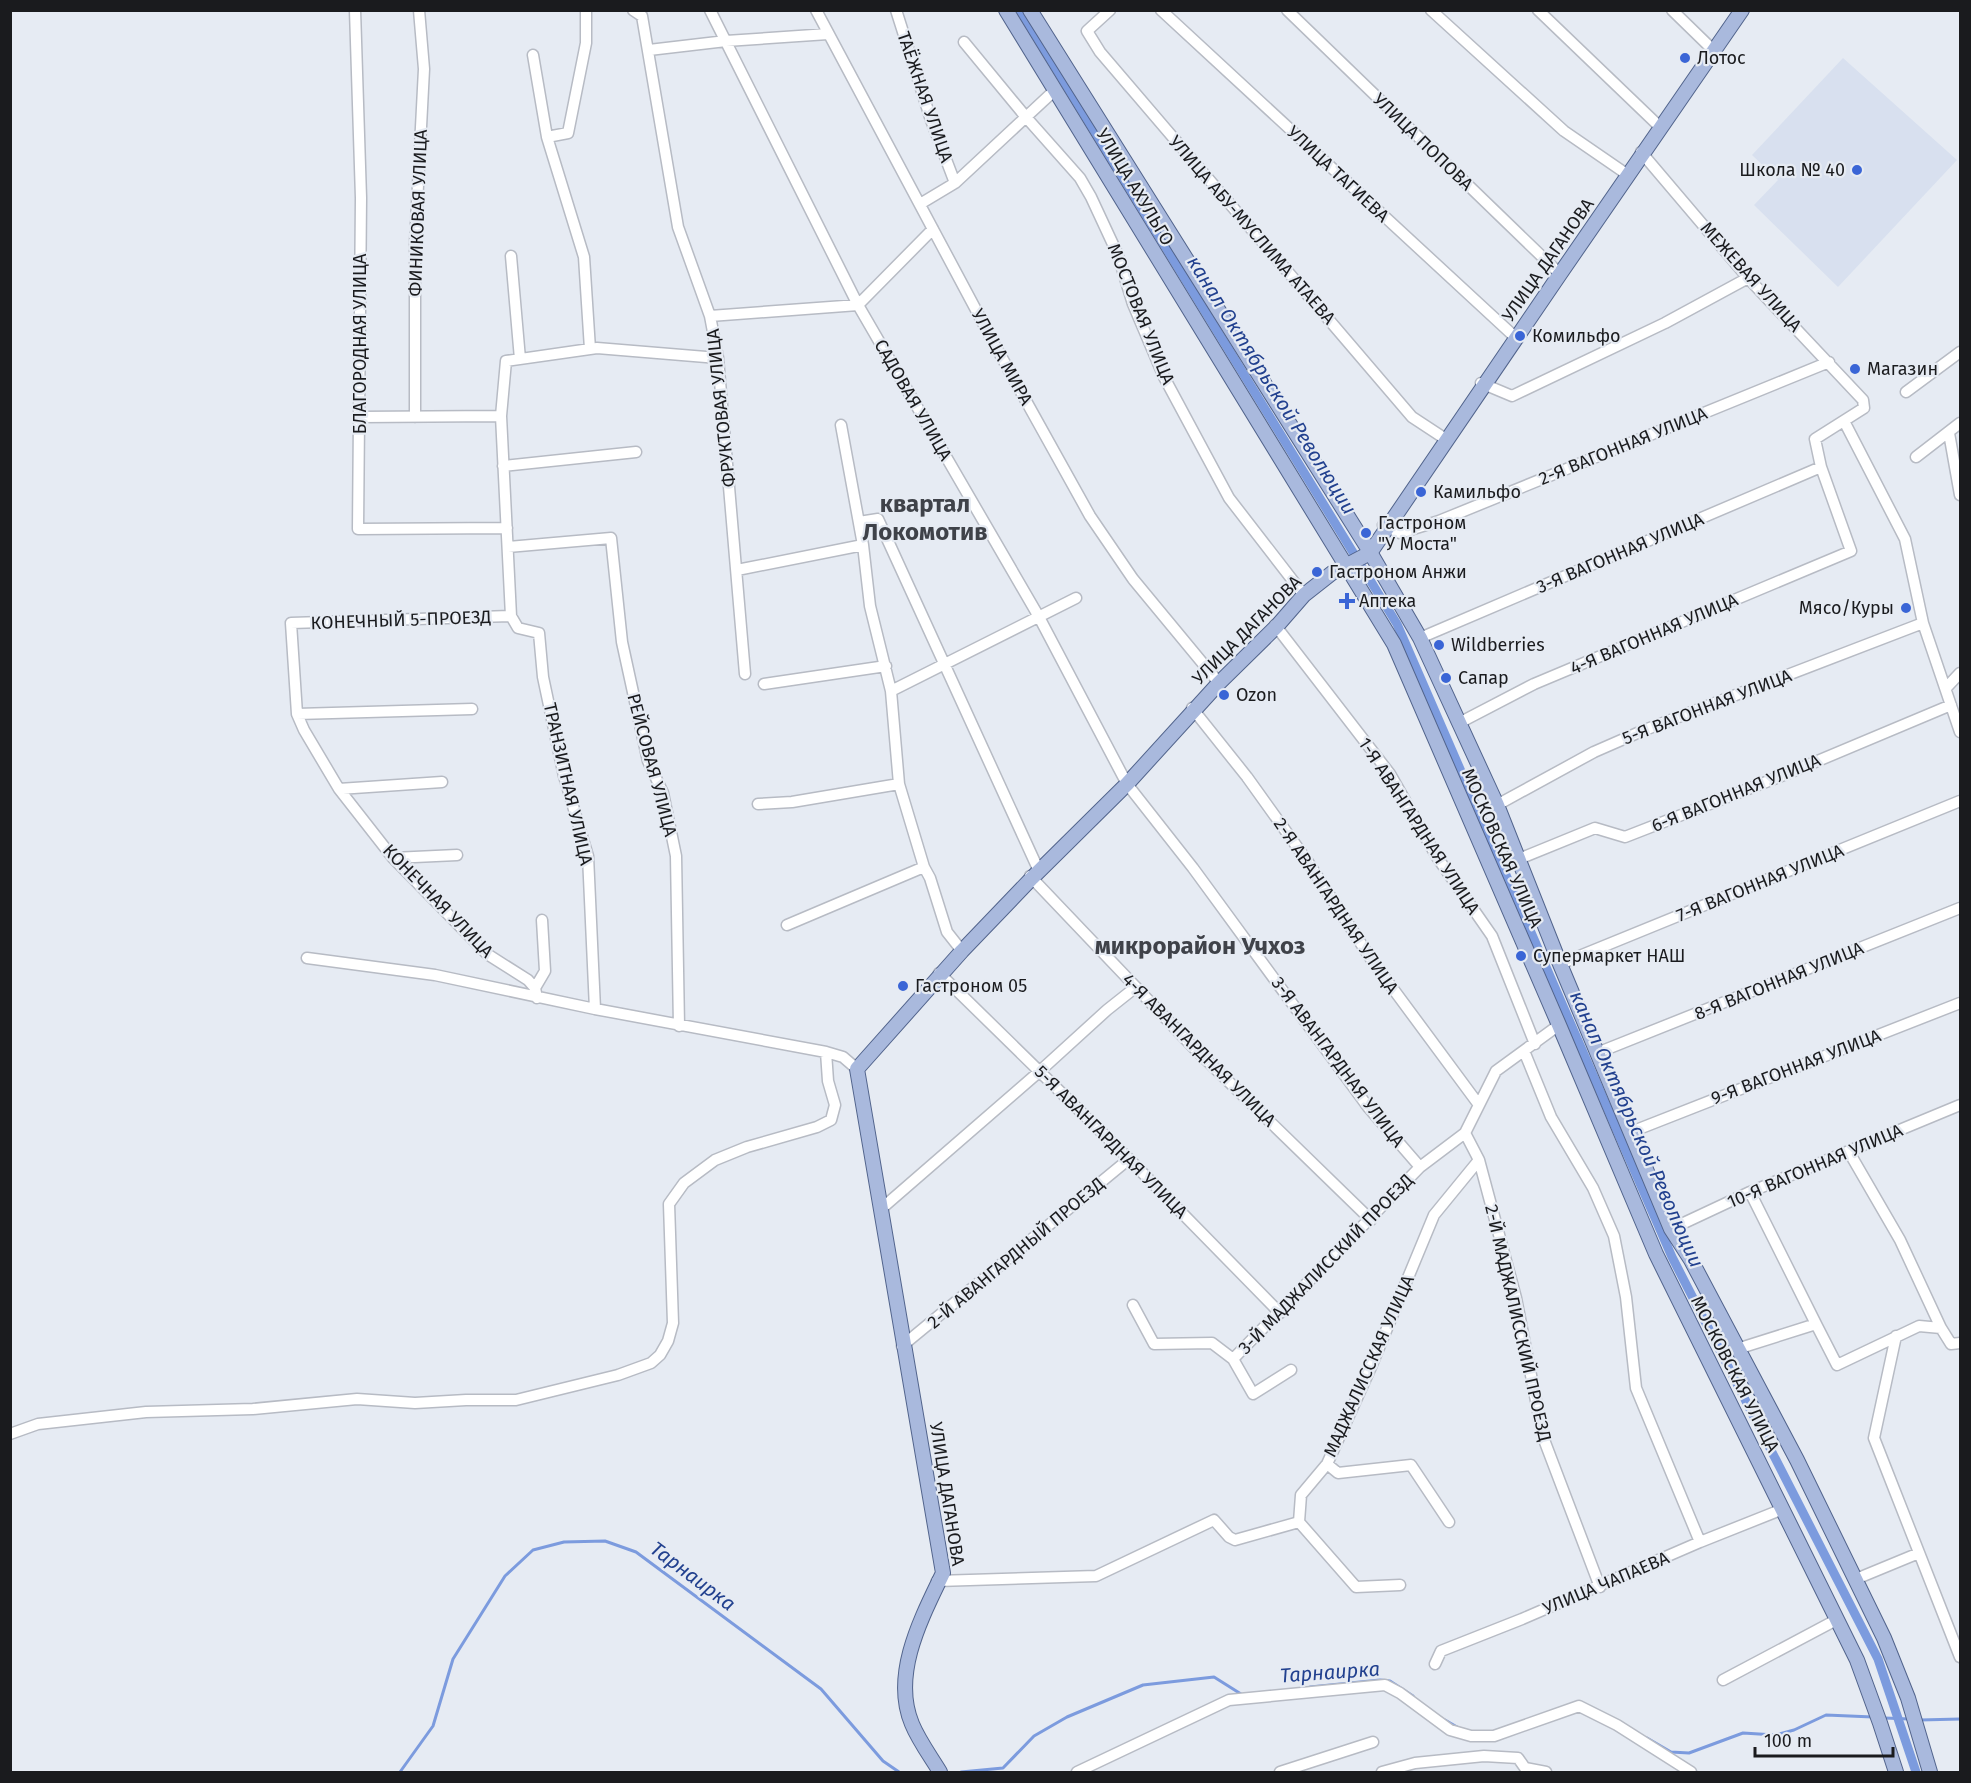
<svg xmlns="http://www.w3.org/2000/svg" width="1971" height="1783" font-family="'Fira Sans',sans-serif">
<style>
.built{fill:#d8e0ef}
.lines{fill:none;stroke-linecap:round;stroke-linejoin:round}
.stream{stroke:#7c9bde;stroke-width:3}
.canal{stroke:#7c9bde;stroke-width:9}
.minor-casing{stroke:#b7bbc4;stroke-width:13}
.major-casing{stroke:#52648c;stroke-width:16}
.minor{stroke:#fff;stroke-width:10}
.major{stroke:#a9b9dd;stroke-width:14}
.poi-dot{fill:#3a65d6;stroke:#e6ebf3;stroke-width:2}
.labels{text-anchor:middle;stroke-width:4.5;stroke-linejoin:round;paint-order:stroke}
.poi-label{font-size:18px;fill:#1a1b1e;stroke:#e6ebf3;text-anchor:start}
.street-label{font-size:18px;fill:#1a1b1e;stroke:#e6ebf3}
.water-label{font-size:20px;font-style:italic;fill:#22418f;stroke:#e6ebf3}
.district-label{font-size:24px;font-weight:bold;fill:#3f4249;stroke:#e6ebf3}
</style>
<rect width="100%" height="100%" fill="#e6ebf3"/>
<path class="built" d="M 1843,58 L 1957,160 L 1838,287 L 1754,205 L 1778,180 L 1752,155 Z"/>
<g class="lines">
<path class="stream" d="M 1310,1687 L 1380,1680 L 1390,1681 L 1413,1696
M 1885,1718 L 1909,1719
M 1445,1720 L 1457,1727
M 1920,1720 L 1960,1719
M 1647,1738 L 1671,1752 L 1689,1753 L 1743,1733 L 1775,1735 L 1794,1730 L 1826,1715 L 1873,1717
M 400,1772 L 433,1726 L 453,1659 L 505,1576 L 533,1550 L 564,1542 L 605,1541 L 636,1552 L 821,1689 L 883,1761 L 899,1772
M 961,1772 L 1003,1768 L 1034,1736 L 1067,1717 L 1143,1685 L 1214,1677 L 1241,1694"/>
<path class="canal" d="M 1020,10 L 1397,624 L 1672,1257 L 1878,1659 L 1916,1772"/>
<defs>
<path id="minor" d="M 355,10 L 361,198 L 358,529 L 507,528
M 633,10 L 642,16 L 678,227 L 710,316 L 718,358 L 745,674
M 710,10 L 858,305 L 1039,617 L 1127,784 L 1193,868 L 1368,1107 L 1420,1167
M 816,10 L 991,338 L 1090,516 L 1133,579 L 1219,683
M 896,10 L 931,120 L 955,183
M 1110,10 L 1087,31 L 1100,52 L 1412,417 L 1447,440
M 1161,10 L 1516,338
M 1287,10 L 1560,274
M 1431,10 L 1564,131 L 1628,175
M 1538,10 L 1661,128
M 1672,10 L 1711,48
M 964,42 L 1025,116 L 1080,178 L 1091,197 L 1118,255 L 1133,304 L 1164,377 L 1229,498 L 1304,595
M 649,50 L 726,41 L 828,34
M 533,55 L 547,137 L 584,257 L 590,349
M 547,137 L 568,133 L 586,43 L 586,10
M 920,204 L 955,183 L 1055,90
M 511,256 L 520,359
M 710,316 L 858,305 L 933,229
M 1481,383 L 1512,396 L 1665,323 L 1748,278
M 1906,392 L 1960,352
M 360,417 L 501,416
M 415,417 L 415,243 L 424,69 L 419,10
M 1844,421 L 1905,539 L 1923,623 L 1960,732
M 841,425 L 863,545 L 870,606 L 891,691 L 899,784 L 924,867 L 930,878 L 947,932 L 962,951
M 1949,433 L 1960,495
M 1916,457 L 1960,423
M 503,466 L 636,452
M 859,522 L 878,519 L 1039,871
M 1383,525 L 1400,533 L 1439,521 L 1829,362
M 508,547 L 611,538 L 622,642 L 648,761 L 663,793 L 676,856 L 679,1026
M 737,570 L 863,545
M 511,616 L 291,623 L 297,714 L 304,730 L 339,789 L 393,858 L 487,954 L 528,980 L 535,988 L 537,998
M 1275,625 L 1390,774 L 1437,857 L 1492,936 L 1535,1044
M 1420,638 L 1821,467
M 764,684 L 886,666
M 1946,688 L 1960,673
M 891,691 L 1076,598
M 1192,708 L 1247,777 L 1308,862 L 1371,959 L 1479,1105
M 297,714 L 472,709
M 1459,723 L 1534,684 L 1851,551 L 1821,467 L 1815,439 L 1864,408 L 1863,400 L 1748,278 L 1641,152
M 339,789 L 442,782
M 758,804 L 792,802 L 899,784
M 1497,805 L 1594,752 L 1642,731 L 1923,623
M 393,858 L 457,855
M 1519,859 L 1595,828 L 1625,837 L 1789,773 L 1951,705
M 1030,876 L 1192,1046 L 1371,1220
M 787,925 L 924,867
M 307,958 L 435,975 L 595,1009 L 826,1052 L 843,1057 L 857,1069
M 1560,964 L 1960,801
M 939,973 L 1129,1159 L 1280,1313
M 535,988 L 545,971 L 542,920
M 595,1009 L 588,856 L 564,776 L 543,677 L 539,633 L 518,628 L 511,616 L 501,416 L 506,361 L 597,348 L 718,358
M 1524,1051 L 1551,1117 L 1593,1188 L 1614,1236 L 1626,1297 L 1636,1388 L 1700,1542
M 1597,1053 L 1960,908
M 1631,1132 L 1960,1003
M 1465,1133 L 1479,1160 L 1516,1298 L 1543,1437 L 1600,1587
M 1465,1133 L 1496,1071 L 1559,1025
M 1849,1152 L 1900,1240 L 1941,1328
M 1750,1192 L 1816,1324
M 881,1209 L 1040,1071 L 1107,1010 L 1136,987
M 1671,1229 L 1750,1192 L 1960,1105
M 1133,1305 L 1154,1344 L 1212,1343 L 1233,1359 L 1420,1167 L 1465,1133
M 1896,1336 L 1874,1438 L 1960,1657
M 902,1346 L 1129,1159
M 1737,1349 L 1816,1324 L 1837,1365 L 1919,1326 L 1941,1328 L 1951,1344 L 1960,1343
M 1233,1359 L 1253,1394 L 1291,1370
M 10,1434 L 38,1424 L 146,1412 L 253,1409 L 357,1399 L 415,1403 L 466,1400 L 516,1400 L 618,1375 L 651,1363 L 660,1355 L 668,1341 L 673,1323 L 669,1204 L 684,1183 L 715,1160 L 747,1147 L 817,1127 L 831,1120 L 835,1105 L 828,1081 L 826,1052
M 1327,1464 L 1338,1473 L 1411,1465 L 1449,1522
M 1299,1522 L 1356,1587 L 1400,1585
M 1856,1579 L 1919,1553
M 937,1581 L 1096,1576 L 1214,1520 L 1229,1537 L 1235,1540 L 1299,1522 L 1301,1495 L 1327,1464 L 1371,1367 L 1434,1215 L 1479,1160
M 1435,1664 L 1441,1651 L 1522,1619 L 1700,1542 L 1783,1509
M 1723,1680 L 1838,1619
M 1077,1772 L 1229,1700 L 1385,1685 L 1400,1693 L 1450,1730 L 1471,1736 L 1494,1736 L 1579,1706 L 1617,1725 L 1691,1772
M 1280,1772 L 1373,1742
M 1382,1772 L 1415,1763 L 1484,1756 L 1518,1758 L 1525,1768 L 1546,1772"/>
<path id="major" d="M 1006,10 L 1394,644 L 1559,1025 L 1656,1254 L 1857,1660 L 1880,1723 L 1896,1772
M 1030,10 L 1367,547 L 1420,638 L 1497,805 L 1560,964 L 1671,1229 L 1691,1260 L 1797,1460 L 1884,1638 L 1908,1698 L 1930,1772
M 940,1772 C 931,1757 919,1741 912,1724 C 891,1674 922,1617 943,1573 L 857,1069 L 962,951 L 1032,878 L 1127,784 L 1219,683 L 1277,626 L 1304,595 L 1332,573 L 1370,553 L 1560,274 L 1742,10"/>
</defs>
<use href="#minor" class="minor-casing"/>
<use href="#major" class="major-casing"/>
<use href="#minor" class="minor"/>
<use href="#major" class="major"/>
</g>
<g class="poi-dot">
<circle cx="1685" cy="58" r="6"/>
<circle cx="1857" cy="170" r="6"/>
<circle cx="1520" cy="336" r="6"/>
<circle cx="1855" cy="369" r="6"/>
<circle cx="1421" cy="492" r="6"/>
<circle cx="1366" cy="533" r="6"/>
<circle cx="1317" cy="572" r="6"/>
<path d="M1344 592h6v6h6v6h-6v6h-6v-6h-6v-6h6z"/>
<circle cx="1906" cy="608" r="6"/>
<circle cx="1439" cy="645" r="6"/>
<circle cx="1446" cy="678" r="6"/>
<circle cx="1224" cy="695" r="6"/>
<circle cx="1521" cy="956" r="6"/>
<circle cx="903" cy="986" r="6"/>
</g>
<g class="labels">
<g class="poi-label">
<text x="1697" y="64">Лотос</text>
<text x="1845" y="176" text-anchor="end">Школа № 40</text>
<text x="1532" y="342">Комильфо</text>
<text x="1867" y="375">Магазин</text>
<text x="1433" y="498">Камильфо</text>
<text x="1378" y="529">Гастроном<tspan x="1378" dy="21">"У Моста"</tspan></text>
<text x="1329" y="578">Гастроном Анжи</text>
<text x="1359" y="607">Аптека</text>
<text x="1894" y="614" text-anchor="end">Мясо/Куры</text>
<text x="1451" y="651">Wildberries</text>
<text x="1458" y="684">Сапар</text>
<text x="1236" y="701">Ozon</text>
<text x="1533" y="962">Супермаркет НАШ</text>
<text x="915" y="992">Гастроном 05</text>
</g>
<g class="street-label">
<text transform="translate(925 97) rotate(71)" y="6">ТАЁЖНАЯ УЛИЦА</text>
<text transform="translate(1423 142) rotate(44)" y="6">УЛИЦА ПОПОВА</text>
<text transform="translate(1338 174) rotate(43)" y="6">УЛИЦА ТАГИЕВА</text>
<text transform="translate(1135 187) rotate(59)" y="6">УЛИЦА АХУЛЬГО</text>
<text transform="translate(418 213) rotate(-88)" y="6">ФИНИКОВАЯ УЛИЦА</text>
<text transform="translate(1252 230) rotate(49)" y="6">УЛИЦА АБУ-МУСЛИМА АТАЕВА</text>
<text transform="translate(1548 260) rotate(-55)" y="6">УЛИЦА ДАГАНОВА</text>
<text transform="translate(1751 277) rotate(48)" y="6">МЕЖЕВАЯ УЛИЦА</text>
<text transform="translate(1141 314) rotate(68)" y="6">МОСТОВАЯ УЛИЦА</text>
<text transform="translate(360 344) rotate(-90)" y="6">БЛАГОРОДНАЯ УЛИЦА</text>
<text transform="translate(1002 357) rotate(61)" y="6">УЛИЦА МИРА</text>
<text transform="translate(913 400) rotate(60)" y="6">САДОВАЯ УЛИЦА</text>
<text transform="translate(721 408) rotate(-96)" y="6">ФРУКТОВАЯ УЛИЦА</text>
<text transform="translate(1623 446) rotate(-22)" y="6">2-Я ВАГОННАЯ УЛИЦА</text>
<text transform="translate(1620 553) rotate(-23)" y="6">3-Я ВАГОННАЯ УЛИЦА</text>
<text transform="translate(401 620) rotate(-2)" y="6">КОНЕЧНЫЙ 5-ПРОЕЗД</text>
<text transform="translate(1247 630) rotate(-45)" y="6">УЛИЦА ДАГАНОВА</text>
<text transform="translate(1654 634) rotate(-23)" y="6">4-Я ВАГОННАЯ УЛИЦА</text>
<text transform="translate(1707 707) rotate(-21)" y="6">5-Я ВАГОННАЯ УЛИЦА</text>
<text transform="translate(652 765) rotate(75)" y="6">РЕЙСОВАЯ УЛИЦА</text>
<text transform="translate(568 784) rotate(77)" y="6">ТРАНЗИТНАЯ УЛИЦА</text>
<text transform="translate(1736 793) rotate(-22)" y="6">6-Я ВАГОННАЯ УЛИЦА</text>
<text transform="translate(1419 826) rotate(57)" y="6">1-Я АВАНГАРДНАЯ УЛИЦА</text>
<text transform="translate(1502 848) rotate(66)" y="6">МОСКОВСКАЯ УЛИЦА</text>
<text transform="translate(1760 883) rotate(-22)" y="6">7-Я ВАГОННАЯ УЛИЦА</text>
<text transform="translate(438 901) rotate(46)" y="6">КОНЕЧНАЯ УЛИЦА</text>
<text transform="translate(1336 906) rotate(56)" y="6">2-Я АВАНГАРДНАЯ УЛИЦА</text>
<text transform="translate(1779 981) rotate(-22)" y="6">8-Я ВАГОННАЯ УЛИЦА</text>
<text transform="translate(1199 1050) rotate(45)" y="6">4-Я АВАНГАРДНАЯ УЛИЦА</text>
<text transform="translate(1338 1062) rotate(53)" y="6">3-Я АВАНГАРДНАЯ УЛИЦА</text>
<text transform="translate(1796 1067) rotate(-21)" y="6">9-Я ВАГОННАЯ УЛИЦА</text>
<text transform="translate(1111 1142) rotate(45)" y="6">5-Я АВАНГАРДНАЯ УЛИЦА</text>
<text transform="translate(1815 1166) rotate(-23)" y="6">10-Я ВАГОННАЯ УЛИЦА</text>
<text transform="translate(1016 1253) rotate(-40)" y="6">2-Й АВАНГАРДНЫЙ ПРОЕЗД</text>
<text transform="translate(1326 1264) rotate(-46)" y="6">3-Й МАДЖАЛИССКИЙ ПРОЕЗД</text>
<text transform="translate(1518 1323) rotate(77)" y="6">2-Й МАДЖАЛИССКИЙ ПРОЕЗД</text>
<text transform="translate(1369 1366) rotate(-66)" y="6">МАДЖАЛИССКАЯ УЛИЦА</text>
<text transform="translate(1735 1374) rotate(63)" y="6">МОСКОВСКАЯ УЛИЦА</text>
<text transform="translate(947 1494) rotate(81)" y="6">УЛИЦА ДАГАНОВА</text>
<text transform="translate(1606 1583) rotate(-23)" y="6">УЛИЦА ЧАПАЕВА</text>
</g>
<g class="water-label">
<text transform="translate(1272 385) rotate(58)" y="7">канал Октябрьской Революции</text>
<text transform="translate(1637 1129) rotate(66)" y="7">канал Октябрьской Революции</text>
<text transform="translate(693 1576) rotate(37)" y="7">Тарнаирка</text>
<text transform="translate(1330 1672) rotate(-4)" y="7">Тарнаирка</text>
</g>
<g class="district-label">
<text x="925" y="512">квартал<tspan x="925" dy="28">Локомотив</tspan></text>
<text x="1200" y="954">микрорайон Учхоз</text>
</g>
</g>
<rect width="1971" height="1783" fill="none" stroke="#1a1b1e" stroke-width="24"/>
<path d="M1755 1747v9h138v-9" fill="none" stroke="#1a1b1e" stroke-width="3"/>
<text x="1764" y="1747" font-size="18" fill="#1a1b1e" stroke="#e6ebf3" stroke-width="4.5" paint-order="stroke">100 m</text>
</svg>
